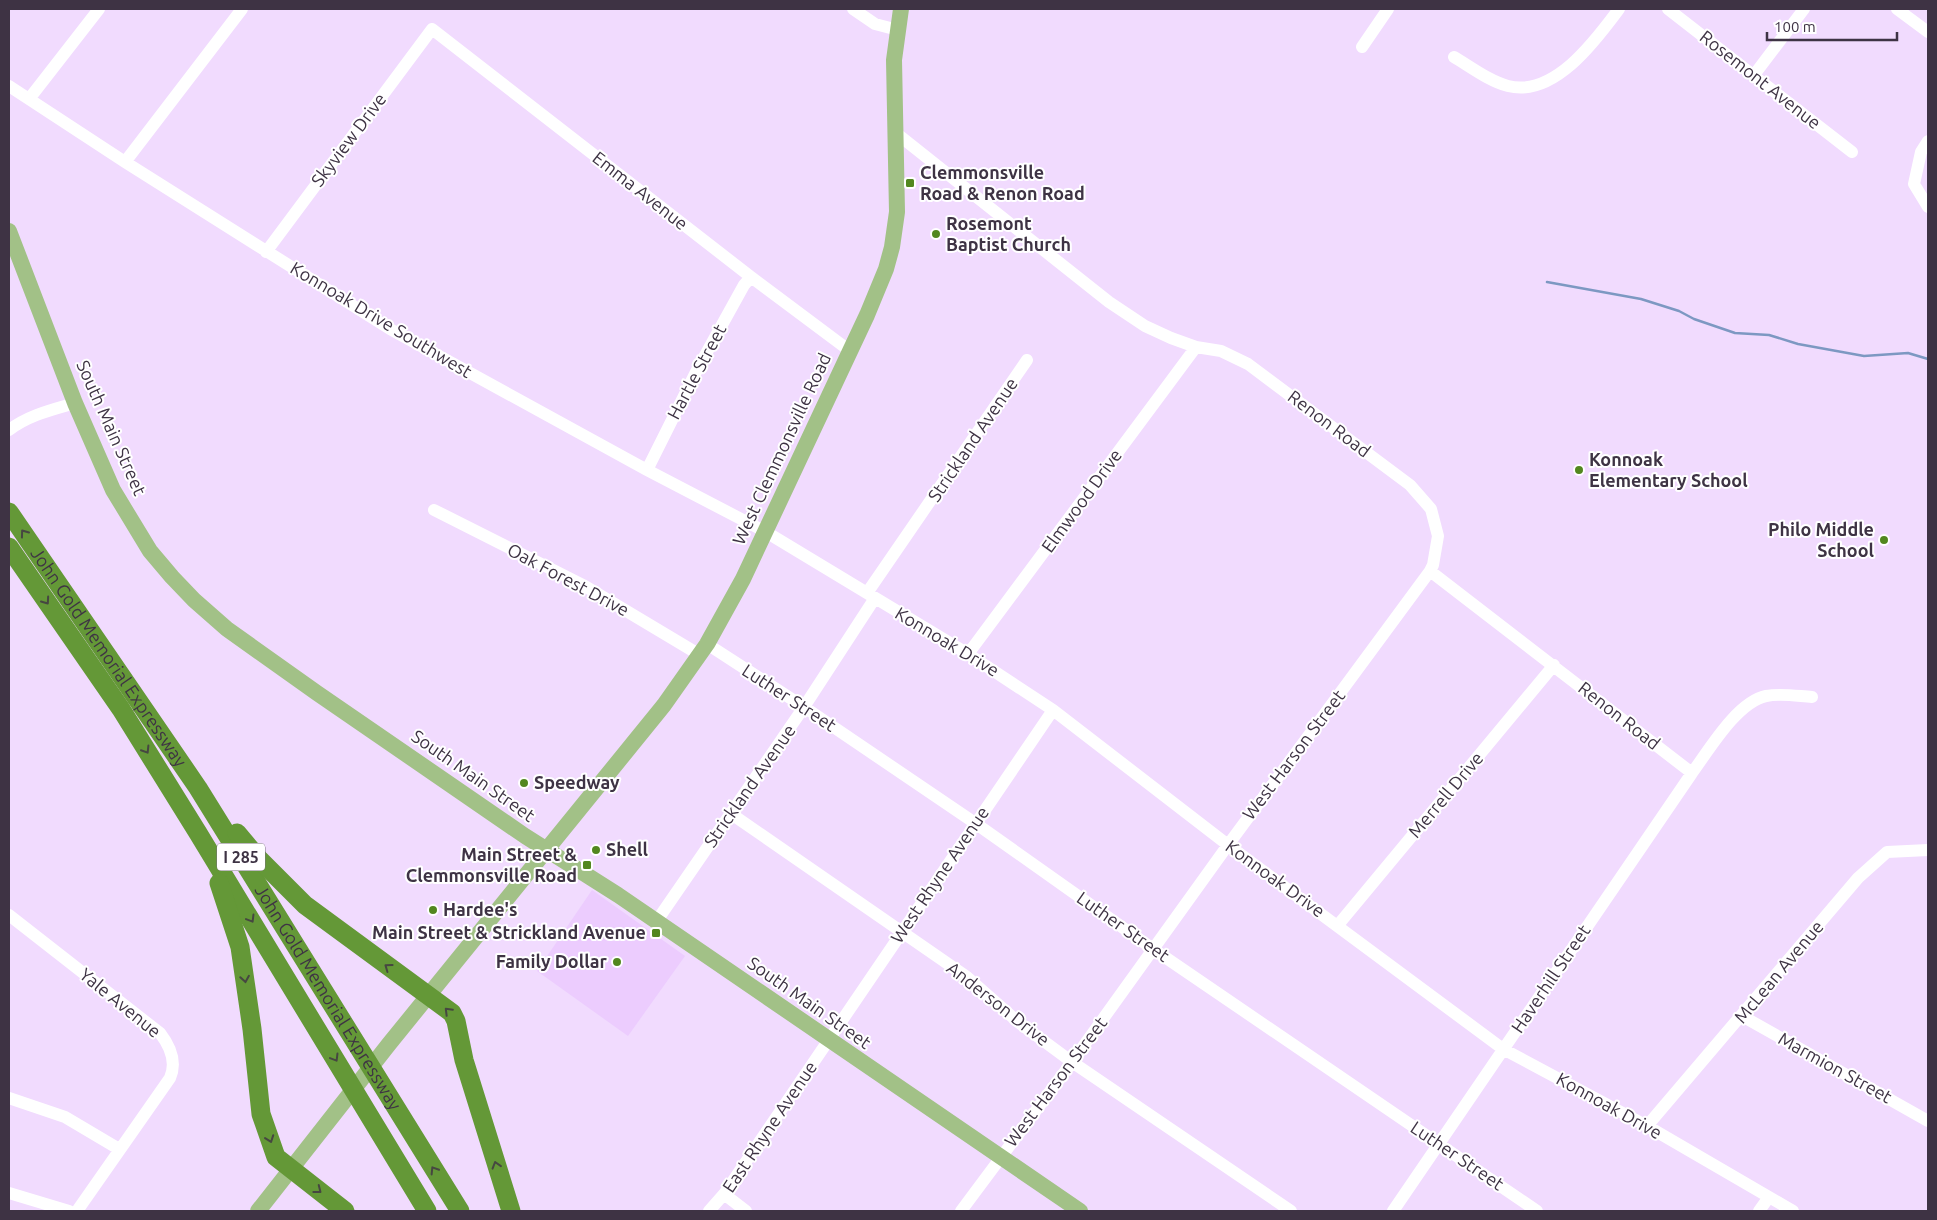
<svg xmlns="http://www.w3.org/2000/svg" width="1937" height="1220" font-family="Ubuntu,sans-serif">
<style>
.built{fill:#ecccfe}
.lines{fill:none;stroke-linecap:round;stroke-linejoin:round}
.stream{stroke:#7d98c2;stroke-width:2.5}
.minor{stroke:#fff;stroke-width:12}
.major{stroke:#a2c187;stroke-width:16}
.highway{stroke:#649837;stroke-width:19}
.oneway{stroke:#464741}
.poi-dot{fill:#52871f;stroke:#fff;stroke-width:2}
.labels{text-anchor:middle;stroke-width:4;stroke-linejoin:round;paint-order:stroke}
.shield{fill:#fff;stroke:#78707c;stroke-width:1}
.shield-label{font-size:16px;font-weight:bold;fill:#3e3344}
.street-label{font-size:18px;fill:#3e3344;stroke:#fff}
.poi-label{font-size:18px;font-weight:bold;fill:#3e3344;stroke:#fff;text-anchor:start}
</style>
<rect width="100%" height="100%" fill="#f1dbfe"/>
<path class="built" d="M 592,890 L 685,956 L 628,1036 L 537,971 Z"/>
<g class="lines">
<path class="stream" d="M 1547,282 L 1641,299 L 1679,311 L 1694,319 L 1735,333 L 1769,335 L 1798,344 L 1864,356 L 1908,353 L 1928,359"/>
<path class="minor" d="M 853,9 L 875,24 L 898,30
M 1668,9 L 1852,152
M 1897,9 L 1928,32
M 1362,47 L 1388,9
M 1454,57 C 1471,67 1489,81 1508,86 C 1554,98 1596,40 1619,9
M 1754,75 L 1804,9
M 9,86 L 125,162 L 390,329 L 647,470 L 766,532 L 968,654 L 1053,710 L 1228,845 L 1503,1049 L 1647,1126 L 1793,1211
M 29,99 L 99,9
M 896,133 L 1109,302 L 1145,326 L 1171,338 L 1196,347 L 1221,351 L 1248,364 L 1410,485 L 1431,509 L 1438,536 L 1433,565 L 1430,571 L 1228,845 L 1072,1062 L 961,1211
M 1928,141 L 1921,152 L 1914,184 L 1928,207
M 125,162 L 242,9
M 266,252 L 432,29 L 751,277 L 850,351
M 9,430 C 29,415 51,410 75,403
M 647,470 L 697,370 L 744,285 L 751,277
M 434,510 L 583,585 L 700,655
M 1430,571 L 1692,773
M 867,593 L 1027,360
M 707,644 L 804,707 L 975,823 L 1153,949 L 1537,1211
M 968,654 L 1196,347
M 730,813 L 967,977 L 1018,1022 L 1072,1062 L 1291,1211
M 9,915 L 160,1033 C 170,1046 177,1062 170,1078 L 77,1211
M 656,922 L 804,707 L 875,598
M 1338,925 L 1554,665
M 1742,1016 L 1928,1121
M 9,1098 L 65,1117 L 119,1149
M 1647,1126 L 1858,878 L 1887,852 L 1928,850
M 9,1193 L 69,1211
M 724,1194 L 746,1211
M 709,1211 L 724,1194 L 1053,710
M 1393,1211 L 1692,773 C 1709,750 1737,702 1766,696 C 1780,693 1797,696 1812,697
M 1759,1211 L 1769,1197"/>
<path class="major" d="M 9,231 L 75,403 L 113,490 L 150,551 L 172,577 L 194,600 L 227,629 L 317,693 L 525,836 L 618,895 L 1080,1211
M 258,1211 L 389,1044 L 664,705 L 707,644 L 743,579 L 867,315 L 886,269 L 892,247 L 897,212 L 894,60 L 901,9"/>
<g class="highway">
<path id="s1" d="M 9,512 L 198,788 L 460,1211"/>
<path d="M 9,547 L 121,709 L 198,833 L 427,1211"/>
<path d="M 237,833 L 259,859 L 305,905 L 452,1013 L 456,1021 L 464,1060 L 511,1211"/>
<path d="M 219,883 L 240,947 L 252,1029 L 261,1114 L 276,1157 L 345,1211"/>
</g>
</g>
<defs><path id="oneway-chevron" d="M-2-3.5L2.5 0L-2 3.5" fill="none" stroke-width="1.6" stroke-linecap="round" stroke-linejoin="round" transform="scale(1.25)"/></defs>
<g class="oneway">
<use href="#oneway-chevron" transform="translate(24 533) rotate(-126)"/>
<use href="#oneway-chevron" transform="translate(46 601) rotate(55)"/>
<use href="#oneway-chevron" transform="translate(146 750) rotate(58)"/>
<use href="#oneway-chevron" transform="translate(251 919) rotate(59)"/>
<use href="#oneway-chevron" transform="translate(388 967) rotate(-144)"/>
<use href="#oneway-chevron" transform="translate(245 979) rotate(81)"/>
<use href="#oneway-chevron" transform="translate(448 1011) rotate(-135)"/>
<use href="#oneway-chevron" transform="translate(335 1058) rotate(59)"/>
<use href="#oneway-chevron" transform="translate(270 1139) rotate(70)"/>
<use href="#oneway-chevron" transform="translate(496 1165) rotate(-107)"/>
<use href="#oneway-chevron" transform="translate(434 1170) rotate(-122)"/>
<use href="#oneway-chevron" transform="translate(318 1190) rotate(38)"/>
</g>
<g class="poi-dot">
<rect x="905" y="178" width="10" height="10" rx="2.5"/>
<circle cx="936" cy="234" r="5"/>
<circle cx="1579" cy="470" r="5"/>
<circle cx="1884" cy="540" r="5"/>
<circle cx="524" cy="783" r="5"/>
<circle cx="596" cy="850" r="5"/>
<rect x="582" y="860" width="10" height="10" rx="2.5"/>
<circle cx="433" cy="910" r="5"/>
<rect x="651" y="928" width="10" height="10" rx="2.5"/>
<circle cx="617" cy="962" r="5"/>
</g>
<g class="labels">
<rect class="shield" x="217" y="843.5" width="48" height="27" rx="4"/>
<g class="shield-label">
<text x="241" y="863">I 285</text>
</g>
<g class="street-label">
<text transform="translate(1760 80) rotate(38)" y="6">Rosemont Avenue</text>
<text transform="translate(349 140) rotate(-53)" y="6">Skyview Drive</text>
<text transform="translate(640 191) rotate(38)" y="6">Emma Avenue</text>
<text transform="translate(381 320) rotate(31)" y="6">Konnoak Drive Southwest</text>
<text transform="translate(697 372) rotate(-62)" y="6">Hartle Street</text>
<text transform="translate(1329 424) rotate(37)" y="6">Renon Road</text>
<text transform="translate(111 428) rotate(66)" y="6">South Main Street</text>
<text transform="translate(973 440) rotate(-56)" y="6">Strickland Avenue</text>
<text transform="translate(782 449) rotate(-65)" y="6">West Clemmonsville Road</text>
<text transform="translate(1082 501) rotate(-54)" y="6">Elmwood Drive</text>
<text transform="translate(568 580) rotate(28)" y="6">Oak Forest Drive</text>
<text transform="translate(947 642) rotate(31)" y="6">Konnoak Drive</text>
<text dy="6" stroke="none"><textPath href="#s1" startOffset="176">John Gold Memorial Expressway</textPath></text>
<text transform="translate(789 698) rotate(33)" y="6">Luther Street</text>
<text transform="translate(1619 716) rotate(38)" y="6">Renon Road</text>
<text transform="translate(1294 755) rotate(-53)" y="6">West Harson Street</text>
<text transform="translate(473 776) rotate(35)" y="6">South Main Street</text>
<text transform="translate(750 786) rotate(-55)" y="6">Strickland Avenue</text>
<text transform="translate(1446 795) rotate(-50)" y="6">Merrell Drive</text>
<text transform="translate(940 875) rotate(-56)" y="6">West Rhyne Avenue</text>
<text transform="translate(1275 879) rotate(36)" y="6">Konnoak Drive</text>
<text transform="translate(1123 927) rotate(35)" y="6">Luther Street</text>
<text transform="translate(1779 972) rotate(-50)" y="6">McLean Avenue</text>
<text transform="translate(1551 979) rotate(-56)" y="6">Haverhill Street</text>
<text dy="6" stroke="none"><textPath href="#s1" startOffset="581">John Gold Memorial Expressway</textPath></text>
<text transform="translate(120 1003) rotate(39)" y="6">Yale Avenue</text>
<text transform="translate(809 1003) rotate(35)" y="6">South Main Street</text>
<text transform="translate(998 1004) rotate(38)" y="6">Anderson Drive</text>
<text transform="translate(1835 1068) rotate(29)" y="6">Marmion Street</text>
<text transform="translate(1056 1082) rotate(-53)" y="6">West Harson Street</text>
<text transform="translate(1609 1106) rotate(29)" y="6">Konnoak Drive</text>
<text transform="translate(770 1127) rotate(-56)" y="6">East Rhyne Avenue</text>
<text transform="translate(1457 1156) rotate(34)" y="6">Luther Street</text>
</g>
<g class="poi-label">
<text x="920" y="179">Clemmonsville<tspan x="920" dy="21">Road &amp; Renon Road</tspan></text>
<text x="946" y="230">Rosemont<tspan x="946" dy="21">Baptist Church</tspan></text>
<text x="1589" y="466">Konnoak<tspan x="1589" dy="21">Elementary School</tspan></text>
<text x="1874" y="536" text-anchor="end">Philo Middle<tspan x="1874" dy="21">School</tspan></text>
<text x="534" y="789">Speedway</text>
<text x="606" y="856">Shell</text>
<text x="577" y="861" text-anchor="end">Main Street &amp;<tspan x="577" dy="21">Clemmonsville Road</tspan></text>
<text x="443" y="916">Hardee's</text>
<text x="646" y="939" text-anchor="end">Main Street &amp; Strickland Avenue</text>
<text x="607" y="968" text-anchor="end">Family Dollar</text>
</g>
</g>
<rect width="1937" height="1220" fill="none" stroke="#3e3344" stroke-width="20"/>
<path d="M1767 32v8h130v-8" fill="none" stroke="#3e3344" stroke-width="2.5"/>
<text x="1774" y="32" font-size="15" fill="#3e3344" stroke="#ffffff" stroke-width="4" paint-order="stroke">100 m</text>
</svg>
